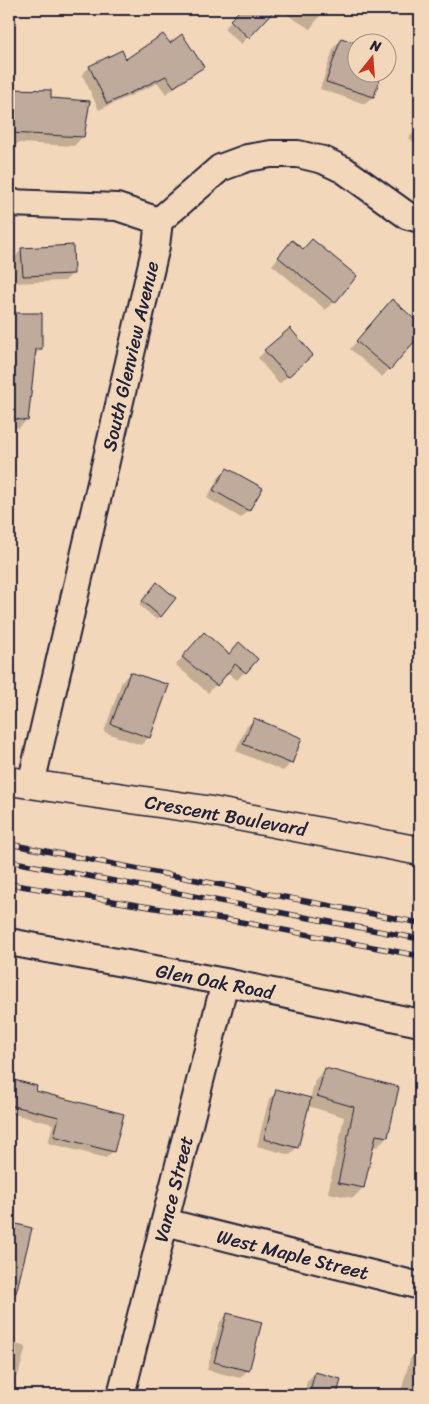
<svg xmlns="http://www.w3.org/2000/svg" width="429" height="1404" font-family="Sriracha,sans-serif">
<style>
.shadow{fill:#0003}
.building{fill:#bfaa9b;stroke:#22223b}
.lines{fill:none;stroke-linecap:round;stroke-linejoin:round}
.minor-casing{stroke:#22223b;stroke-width:30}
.tertiary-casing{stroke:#22223b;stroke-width:31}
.minor{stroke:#f3d7ba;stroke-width:26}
.tertiary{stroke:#f3d7ba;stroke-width:28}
.rail-casing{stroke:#22223b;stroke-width:5.5}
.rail{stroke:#f3d7ba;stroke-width:4;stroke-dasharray:11;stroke-linecap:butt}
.labels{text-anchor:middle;stroke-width:4;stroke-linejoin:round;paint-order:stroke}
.street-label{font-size:19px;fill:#22223b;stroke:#f3d7ba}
</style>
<rect width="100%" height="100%" fill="#f3d7ba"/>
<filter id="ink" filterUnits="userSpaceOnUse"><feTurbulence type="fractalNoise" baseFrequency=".02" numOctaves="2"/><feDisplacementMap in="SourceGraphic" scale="10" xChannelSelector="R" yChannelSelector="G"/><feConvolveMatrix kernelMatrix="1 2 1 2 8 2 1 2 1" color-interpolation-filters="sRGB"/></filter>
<g filter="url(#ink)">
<path class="shadow" d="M 242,9 L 275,9 L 241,44 L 224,29 Z
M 290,9 L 325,9 L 310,29 L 286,14 Z
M 341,40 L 356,45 L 356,72 L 381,72 L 373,97 L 365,104 L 320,89 L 334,47 Z
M 169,44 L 203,67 L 166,94 L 158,83 L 99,110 L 82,74 L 90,67 L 125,61 Z
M 9,85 L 17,86 L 16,90 L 49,99 L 83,136 L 74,146 L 18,143 L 9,152 Z
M 420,125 L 420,148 L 409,138 Z
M 22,249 L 73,273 L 65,281 L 9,283 L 9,258 L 14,258 Z
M 285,250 L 302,250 L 355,276 L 326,310 L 272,265 Z
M 392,301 L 420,325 L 420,333 L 382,377 L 350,349 Z
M 9,314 L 41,314 L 41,349 L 35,355 L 27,420 L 19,428 L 9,427 Z
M 265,351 L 303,363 L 279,384 L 258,358 Z
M 227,469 L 248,510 L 241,518 L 207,498 L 219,477 Z
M 153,587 L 160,616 L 157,620 L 139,605 Z
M 196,641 L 229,655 L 257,659 L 237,680 L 227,672 L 208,693 L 176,665 Z
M 130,673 L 149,737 L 141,745 L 104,732 L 122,681 Z
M 254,720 L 291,763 L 283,771 L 236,751 L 246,727 Z
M 325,1069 L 387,1137 L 377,1147 L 372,1146 L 363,1188 L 353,1198 L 328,1193 L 344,1117 L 308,1106 L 297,1147 L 290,1155 L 257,1146 L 269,1099 L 277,1091 L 310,1099 L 315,1080 Z
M 14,1081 L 35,1092 L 113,1151 L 106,1158 L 48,1143 L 53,1124 L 9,1113 L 9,1086 Z
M 420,1082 L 420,1106 L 411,1103 L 416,1085 Z
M 9,1223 L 31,1229 L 11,1284 L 9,1284 Z
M 228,1314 L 248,1370 L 240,1378 L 207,1370 L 220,1322 Z
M 9,1342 L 26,1347 L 18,1375 L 10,1383 Z
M 417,1351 L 420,1352 L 420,1395 L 400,1395 L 410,1359 Z
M 315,1373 L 339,1380 L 335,1395 L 304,1395 L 307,1381 Z"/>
<path class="building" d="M 241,9 L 276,9 L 249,38 L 230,20 Z
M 163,34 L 170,43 L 182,34 L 204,67 L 174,87 L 166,76 L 107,104 L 89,66 L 122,50 L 126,59 Z
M 341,38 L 356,43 L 356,72 L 382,72 L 374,97 L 326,82 Z
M 9,89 L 51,90 L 51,98 L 90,101 L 84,137 L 9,133 Z
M 312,239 L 357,276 L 335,303 L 278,257 L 292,240 L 303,249 Z
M 73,245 L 74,274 L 23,276 L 21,248 Z
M 392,299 L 420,324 L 420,335 L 390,370 L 356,341 Z
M 9,313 L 42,313 L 42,349 L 36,349 L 28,421 L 9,418 Z
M 290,328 L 313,355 L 288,377 L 264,350 Z
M 227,468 L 263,488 L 249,511 L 213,490 Z
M 157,582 L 176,598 L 161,617 L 142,601 Z
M 204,632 L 229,654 L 239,642 L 258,659 L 246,673 L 235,664 L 217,686 L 182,657 Z
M 130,672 L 169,685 L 150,738 L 111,724 Z
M 254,718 L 302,738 L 292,764 L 243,744 Z
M 325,1068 L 399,1087 L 388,1137 L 376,1135 L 364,1188 L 338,1183 L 354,1107 L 317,1096 Z
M 14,1080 L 37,1086 L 36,1091 L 124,1114 L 114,1152 L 54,1136 L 59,1117 L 9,1105 Z
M 276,1089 L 311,1098 L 298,1148 L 264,1139 Z
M 9,1222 L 32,1228 L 16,1293 L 9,1292 Z
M 227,1313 L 262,1322 L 249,1371 L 214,1362 Z
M 315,1372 L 341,1379 L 337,1395 L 309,1395 Z"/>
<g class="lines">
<defs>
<path id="minor" d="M 9,203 L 117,207 L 159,221
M 31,784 L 156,246 L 159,221 L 220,168 L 247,158 L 271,154 L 298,154 L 323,160 L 344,170 L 408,216 L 420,219
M 9,942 L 225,982 L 420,1023
M 165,1222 L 420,1286
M 121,1395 L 225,982"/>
<path id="tertiary" d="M 9,781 L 206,810 L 420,851"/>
</defs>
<use href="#minor" class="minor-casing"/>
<use href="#tertiary" class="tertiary-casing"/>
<use href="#minor" class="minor"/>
<use href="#tertiary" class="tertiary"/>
<defs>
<path id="rail" d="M 9,844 L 420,923
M 9,861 L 420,939
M 9,884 L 247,923 L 420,956"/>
</defs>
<use href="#rail" class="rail-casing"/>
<use href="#rail" class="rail"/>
</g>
</g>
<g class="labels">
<g class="street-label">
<text transform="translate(130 356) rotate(-77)" y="7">South Glenview Avenue</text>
<text transform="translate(226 815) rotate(10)" y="7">Crescent Boulevard</text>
<text transform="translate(215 981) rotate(11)" y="7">Glen Oak Road</text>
<text transform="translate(173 1189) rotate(-76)" y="7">Vance Street</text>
<text transform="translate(293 1254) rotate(14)" y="7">West Maple Street</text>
</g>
</g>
<rect width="429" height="1404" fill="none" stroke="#f3d7ba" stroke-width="30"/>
<rect x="15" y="15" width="399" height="1374" fill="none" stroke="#22223b" stroke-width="2" filter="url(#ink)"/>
<g transform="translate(372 58) rotate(17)"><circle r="24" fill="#f3d7ba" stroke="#9f8f87"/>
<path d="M0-4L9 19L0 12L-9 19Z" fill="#c8321e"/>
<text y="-8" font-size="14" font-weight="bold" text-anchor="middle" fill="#22223b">N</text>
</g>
</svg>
